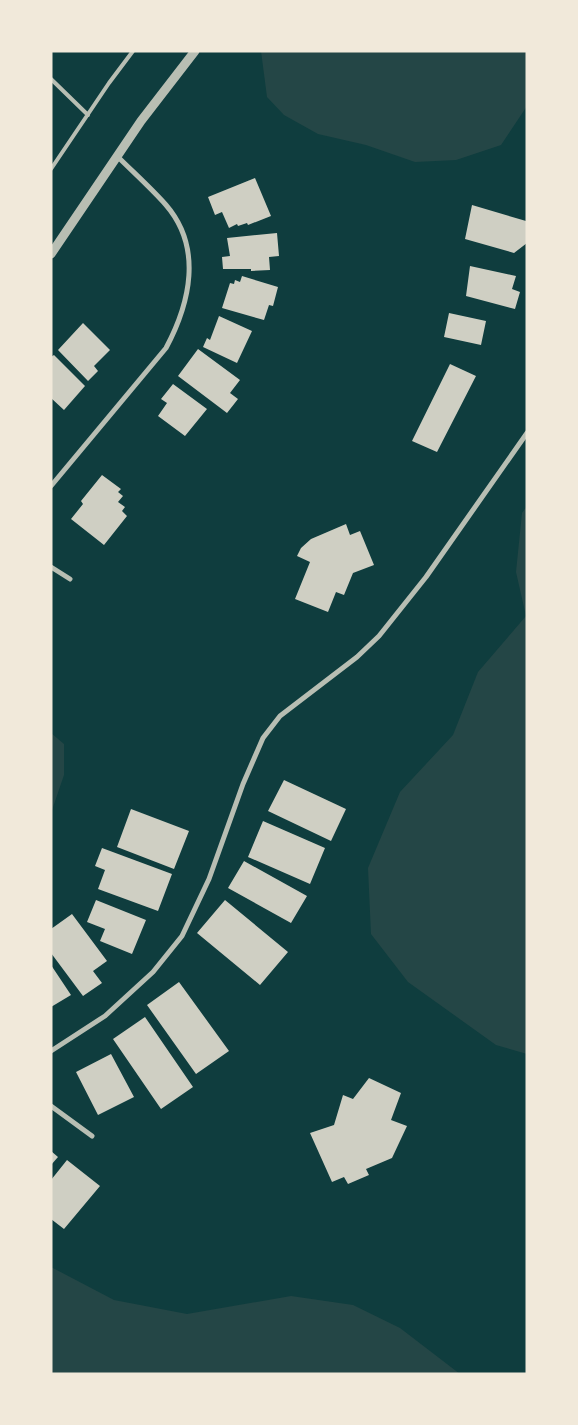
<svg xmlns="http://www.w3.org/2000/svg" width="578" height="1425" font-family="'Work Sans',sans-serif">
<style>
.green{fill:#244646}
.building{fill:#cfcfc3}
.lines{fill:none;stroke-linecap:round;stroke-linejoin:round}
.service{stroke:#b8beb3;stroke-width:4}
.minor{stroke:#b8beb3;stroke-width:5}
.tertiary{stroke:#b8beb3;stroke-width:9}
</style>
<rect width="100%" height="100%" fill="#0f3d3e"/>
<path class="green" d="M 261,51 L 527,51 L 527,106 L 501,145 L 456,160 L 415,162 L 366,145 L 318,134 L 284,115 L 267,97 Z
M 527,506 L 527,1054 L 496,1045 L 408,982 L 371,934 L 368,868 L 400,792 L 453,735 L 478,672 L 526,616 L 516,572 L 522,513 Z
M 51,733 L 64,744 L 64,775 L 51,813 Z
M 51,1267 L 114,1300 L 187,1314 L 291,1296 L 353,1305 L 400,1328 L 460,1374 L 51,1374 Z"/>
<path class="building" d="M 255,178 L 271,216 L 248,225 L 247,223 L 238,226 L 237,224 L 229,228 L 222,212 L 215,215 L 208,197 Z
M 472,205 L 526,221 L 527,243 L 514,253 L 465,239 Z
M 277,233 L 279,256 L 269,257 L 270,270 L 251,271 L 251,269 L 223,269 L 222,257 L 230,256 L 227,238 Z
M 470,266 L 516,276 L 512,289 L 520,292 L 515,309 L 466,296 Z
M 242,276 L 278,287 L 273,306 L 269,305 L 264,320 L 222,308 L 230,283 L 234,284 L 235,280 L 240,282 Z
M 449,313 L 486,321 L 481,345 L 444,337 Z
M 219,316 L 252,331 L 237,363 L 203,347 L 207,338 L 210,340 Z
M 83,323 L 110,350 L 94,366 L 98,371 L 88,381 L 58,350 Z
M 198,349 L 240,380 L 230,393 L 238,399 L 227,413 L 178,376 Z
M 54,355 L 85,386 L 64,410 L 51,398 L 51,357 Z
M 450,364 L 476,376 L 437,452 L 412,441 Z
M 173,384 L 207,409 L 185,436 L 158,416 L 167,403 L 161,399 Z
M 102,475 L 121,489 L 118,492 L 123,496 L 118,502 L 125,507 L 122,511 L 127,516 L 104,545 L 71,519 L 83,504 L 81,501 Z
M 346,524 L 350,535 L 360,531 L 374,565 L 353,573 L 344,595 L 336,592 L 328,612 L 295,599 L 310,562 L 297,556 L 301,548 L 311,539 Z
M 284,780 L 346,809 L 331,841 L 268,811 Z
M 131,809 L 189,831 L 174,869 L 117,847 Z
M 263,821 L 325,848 L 310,884 L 248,857 Z
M 102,848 L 172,874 L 158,911 L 98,889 L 105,870 L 95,866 Z
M 244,861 L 307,896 L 291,923 L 228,888 Z
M 96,900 L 146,920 L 132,954 L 100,941 L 105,929 L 87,922 Z
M 225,900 L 288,952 L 260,985 L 197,933 Z
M 72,914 L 107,961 L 93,971 L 102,983 L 83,996 L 51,953 L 51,929 Z
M 51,965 L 71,995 L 51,1007 Z
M 179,982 L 229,1051 L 196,1074 L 147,1005 Z
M 145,1017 L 193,1087 L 161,1109 L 113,1039 Z
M 111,1054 L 134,1097 L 98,1115 L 76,1072 Z
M 369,1078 L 401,1093 L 391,1120 L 407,1126 L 392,1158 L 366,1169 L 369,1175 L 348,1184 L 344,1177 L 332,1182 L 310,1133 L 334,1125 L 343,1095 L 353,1099 Z
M 51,1151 L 58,1157 L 51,1165 Z
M 67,1160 L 100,1186 L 64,1229 L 51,1219 L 51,1180 Z"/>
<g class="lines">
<path class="service" d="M 51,79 L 88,115
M 51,169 L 109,83 L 133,51"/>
<path class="minor" d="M 51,486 L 166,348 C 190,303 203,248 166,205 C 151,188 133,172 117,156
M 51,567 L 70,579
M 51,1051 L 105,1016 L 153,972 L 182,936 L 209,879 L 243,784 L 263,738 L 280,716 L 357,657 L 379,636 L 426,577 L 527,433
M 51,1106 L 92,1136"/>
<path class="tertiary" d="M 51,254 L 141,121 L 195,51"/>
</g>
<rect width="578" height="1425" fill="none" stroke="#f1e9da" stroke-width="105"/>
</svg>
